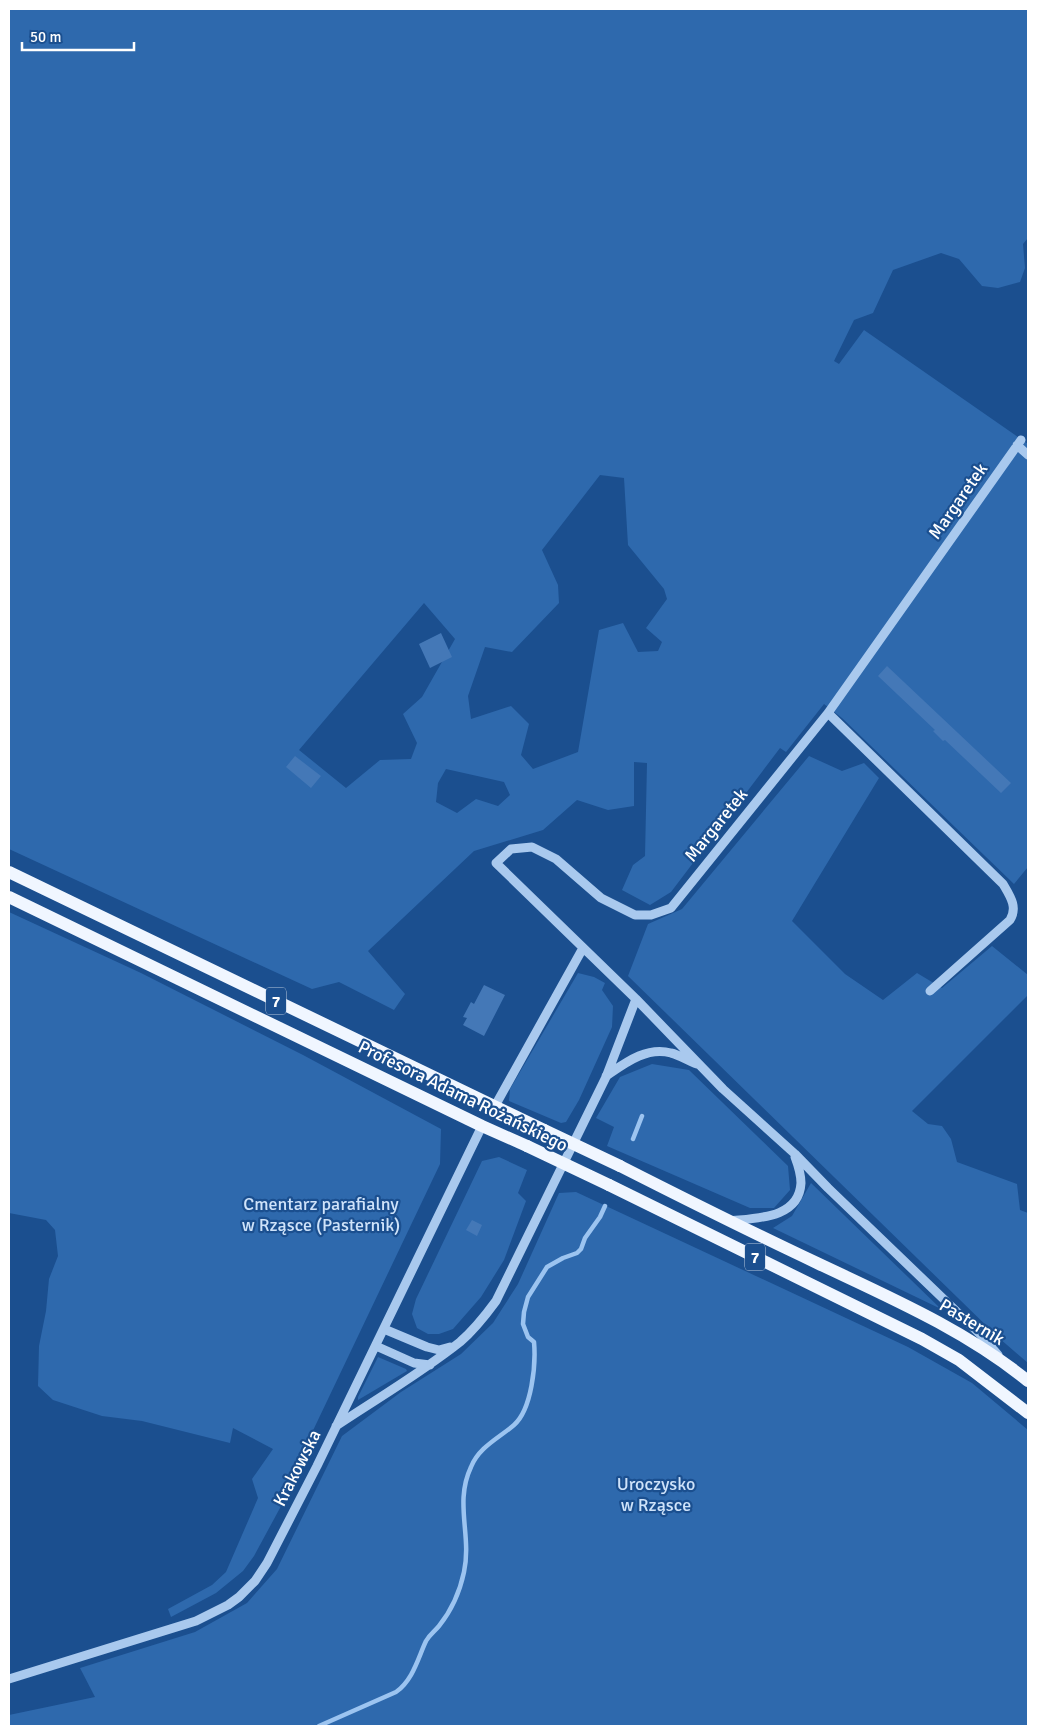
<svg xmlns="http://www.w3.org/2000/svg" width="1037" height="1735" font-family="Signika,sans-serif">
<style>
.green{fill:#2e69ad;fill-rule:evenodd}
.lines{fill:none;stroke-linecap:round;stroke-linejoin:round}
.stream{stroke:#9cc4f0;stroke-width:4.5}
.building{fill:#4478b7}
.minor{stroke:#a9c9ee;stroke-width:9}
.major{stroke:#f0f6ff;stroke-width:12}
.major-bridge{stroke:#f0f6ff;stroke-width:12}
.labels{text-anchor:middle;stroke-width:4.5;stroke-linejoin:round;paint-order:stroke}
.shield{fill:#1b4f8f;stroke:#bbcadd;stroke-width:1}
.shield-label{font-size:16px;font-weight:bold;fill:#fff}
.street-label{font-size:18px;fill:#fff;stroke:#1b4f8f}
.park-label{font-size:18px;fill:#cfe3fa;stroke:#1b4f8f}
</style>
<rect width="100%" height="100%" fill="#1b4f8f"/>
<path class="green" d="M 9,9 L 1028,9 L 1028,238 L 1023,244 L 1025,268 L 1020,282 L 998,288 L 982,286 L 959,259 L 941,253 L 893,270 L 873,313 L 854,320 L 834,361 L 839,364 L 864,330 L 1028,444 L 1028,867 L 1014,884 L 842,718 L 824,704 L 786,752 L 780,748 L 671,892 L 650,905 L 622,890 L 633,865 L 645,856 L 647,763 L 634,762 L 634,806 L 608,810 L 577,800 L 543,830 L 474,851 L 368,951 L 405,994 L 394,1010 L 339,982 L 312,989 L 9,849 ZM 600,475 L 624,478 L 628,545 L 664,589 L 667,599 L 646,628 L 662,642 L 658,651 L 638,652 L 623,623 L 599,630 L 578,752 L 533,769 L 521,755 L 529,724 L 511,706 L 471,719 L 468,696 L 485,647 L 512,652 L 559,603 L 558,585 L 542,550 ZM 424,603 L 455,639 L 422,697 L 403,714 L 417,743 L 411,759 L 380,760 L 346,788 L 299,750 ZM 446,769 L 504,782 L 510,795 L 498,806 L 476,799 L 457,813 L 436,802 L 438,783 Z
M 809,756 L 842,771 L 864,763 L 879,778 L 792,921 L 845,974 L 883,1000 L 917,973 L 942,988 L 992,946 L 1028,975 L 1028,995 L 912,1111 L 928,1124 L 942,1126 L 951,1139 L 957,1162 L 1017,1184 L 1020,1210 L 1028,1213 L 1028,1363 L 999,1338 L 628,976 L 648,924 L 682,909 Z
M 9,912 L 141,973 L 303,1055 L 441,1129 L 440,1164 L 298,1462 L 300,1471 L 254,1556 L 243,1571 L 216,1593 L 171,1617 L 168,1609 L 212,1585 L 226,1572 L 258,1498 L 252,1479 L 273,1449 L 233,1428 L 230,1443 L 142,1421 L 102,1416 L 53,1400 L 38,1386 L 39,1346 L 46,1311 L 49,1279 L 58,1256 L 55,1230 L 46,1220 L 9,1213 Z
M 578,973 L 594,977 L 605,983 L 602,990 L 613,1006 L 612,1027 L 579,1100 L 566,1122 L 561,1123 L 509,1101 L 510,1089 Z
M 652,1064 L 689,1070 L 788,1166 L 790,1190 L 774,1208 L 750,1208 L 607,1146 L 614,1127 L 596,1118 L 620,1077 Z
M 499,1157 L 527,1170 L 518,1193 L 526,1201 L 504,1260 L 481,1297 L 453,1329 L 439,1334 L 428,1334 L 417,1328 L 412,1314 L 416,1299 L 482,1161 Z
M 811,1183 L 941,1309 L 773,1228 L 792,1216 Z
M 576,1192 L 908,1347 L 972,1383 L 1028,1430 L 1028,1726 L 9,1726 L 9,1715 L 95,1697 L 80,1668 L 195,1632 L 247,1603 L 277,1569 L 342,1436 L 401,1392 L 461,1354 L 493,1323 L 518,1284 L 559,1193 Z
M 378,1357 L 406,1369 L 407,1371 L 358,1400 L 358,1397 Z"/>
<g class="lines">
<path class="stream" d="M 633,1139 L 642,1116
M 319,1726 L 396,1692 C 413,1680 418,1658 426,1641 C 430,1634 434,1632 439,1626 C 451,1611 460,1591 464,1572 C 472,1535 454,1503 471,1467 C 479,1447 499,1438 514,1425 C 532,1409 536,1364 534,1342 L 528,1337 L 523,1324 L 524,1312 L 528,1297 L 547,1267 L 563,1258 L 577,1253 L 581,1249 L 585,1238 L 600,1217 L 605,1206"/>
</g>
<path class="building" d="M 441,633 L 452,657 L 430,668 L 419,644 Z
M 887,666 L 1011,783 L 1001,793 L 945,740 L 943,741 L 933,731 L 935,730 L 878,676 Z
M 295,756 L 321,776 L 311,788 L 286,767 Z
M 484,985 L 505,995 L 484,1036 L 463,1025 L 467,1018 L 463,1017 L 471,1002 L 474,1004 Z
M 472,1220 L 482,1225 L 477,1236 L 466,1230 Z"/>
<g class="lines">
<path class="minor" d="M 1017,445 L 1028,455
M 828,713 L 1003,884 C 1010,896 1018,907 1010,920 L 930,991
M 606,1076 C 625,1063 647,1046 671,1053 C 680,1055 688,1061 697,1064
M 495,1106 L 583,948
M 729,1221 C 756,1218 799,1219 801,1183 C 801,1174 798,1165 795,1157
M 384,1329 L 427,1347 L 439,1350 L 450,1347
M 376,1346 L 414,1363 L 430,1365
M 998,1355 L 981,1335 L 828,1188 L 795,1154 L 723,1089 L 636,999 L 496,863 L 511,849 L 532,847 L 556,859 L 601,898 L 635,915 L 651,915 L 671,908 L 828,713 L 1021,440
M 336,1426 C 378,1398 421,1373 460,1342 C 474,1330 485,1316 496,1301 L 606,1077 L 636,999
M 9,1679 L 196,1621 L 228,1605 L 239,1597 L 255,1581 L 267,1563 L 317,1466 L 482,1126"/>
<path class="major" d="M 9,872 L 544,1130
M 9,897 L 482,1126 L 527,1146
M 620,1166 C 685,1199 751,1232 817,1263 C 891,1298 965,1330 1028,1381
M 609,1185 L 922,1339 L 959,1360 L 1028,1413"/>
<path class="major-bridge" d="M 544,1130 L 620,1166
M 527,1146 L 609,1185"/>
</g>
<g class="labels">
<g class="shield">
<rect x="266" y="987.5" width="20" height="27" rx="4"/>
<rect x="745" y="1243.5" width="20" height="27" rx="4"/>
</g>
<g class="shield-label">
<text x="276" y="1007">7</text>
<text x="755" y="1263">7</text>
</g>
<g class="street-label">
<text transform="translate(958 501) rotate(-55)" y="6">Margaretek</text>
<text transform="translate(716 825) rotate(-51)" y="6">Margaretek</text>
<text transform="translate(463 1096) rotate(26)" y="6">Profesora Adama Rożańskiego</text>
<text transform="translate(972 1322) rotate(31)" y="6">Pasternik</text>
<text transform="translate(297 1468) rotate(-63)" y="6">Krakowska</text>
</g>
<g class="park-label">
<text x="321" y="1210">Cmentarz parafialny<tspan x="321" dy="21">w Rząsce (Pasternik)</tspan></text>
<text x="656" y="1490">Uroczysko<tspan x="656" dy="21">w Rząsce</tspan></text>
</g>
</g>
<rect width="1037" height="1735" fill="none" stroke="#ffffff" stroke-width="20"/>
<path d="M22 42v8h112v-8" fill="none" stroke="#ffffff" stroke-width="2.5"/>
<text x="30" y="42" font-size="15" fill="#ffffff" stroke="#1b4f8f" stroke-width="4" paint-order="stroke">50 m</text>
</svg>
